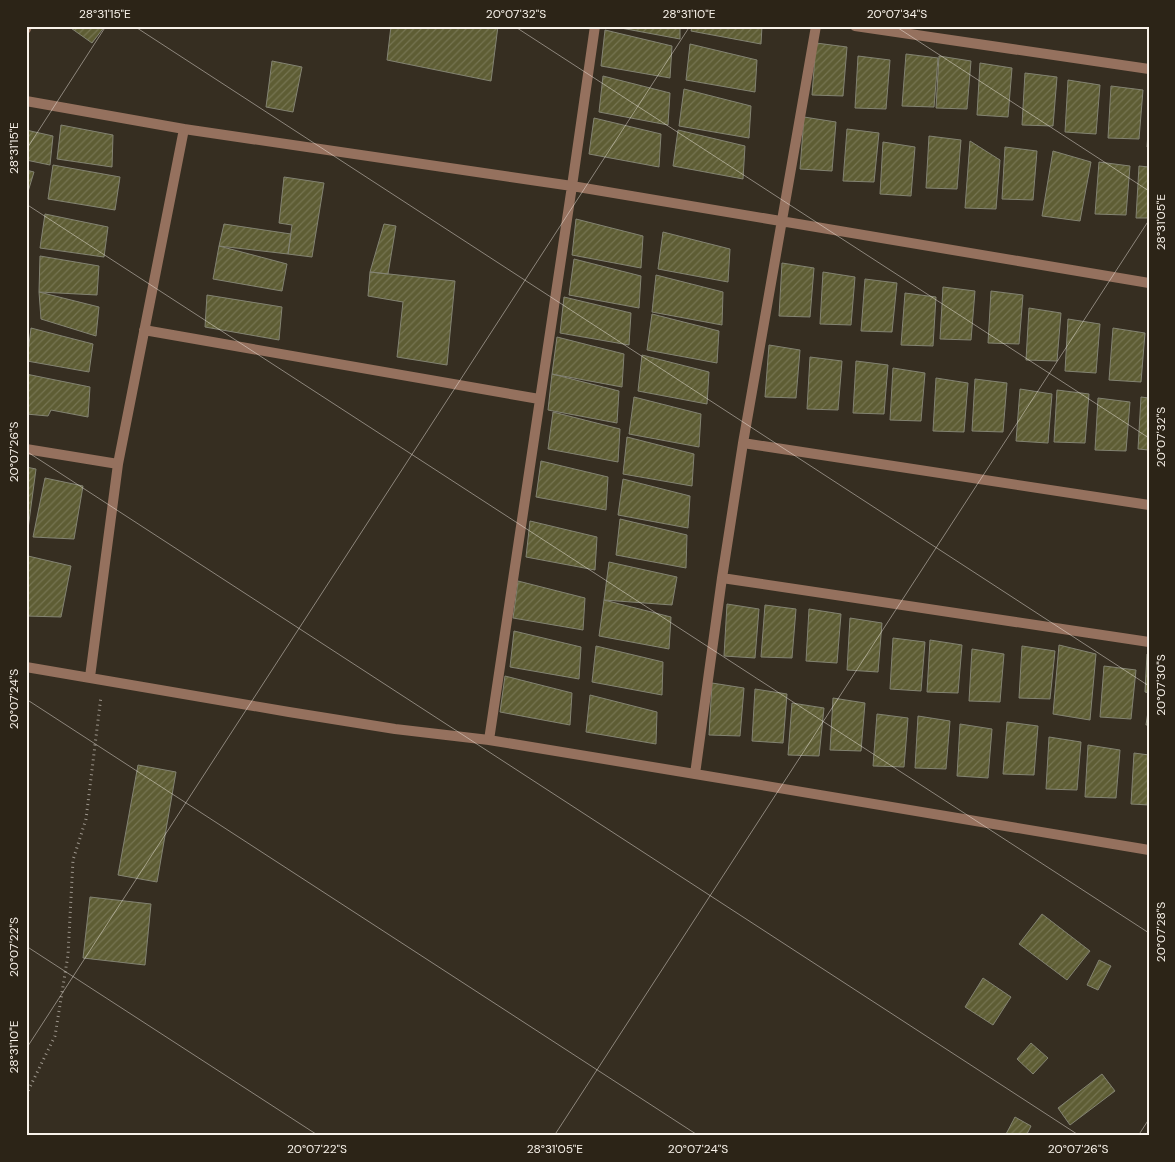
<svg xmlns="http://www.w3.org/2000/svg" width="1175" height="1162" font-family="'DM Sans',sans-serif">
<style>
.building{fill:url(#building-hatch);stroke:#838372}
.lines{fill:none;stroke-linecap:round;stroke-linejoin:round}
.path{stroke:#9d968c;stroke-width:3;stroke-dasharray:1 4;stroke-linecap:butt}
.minor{stroke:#95715e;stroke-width:10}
.ticks{fill:none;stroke:#f8f2ea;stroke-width:1;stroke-opacity:0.45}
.neatline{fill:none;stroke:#f8f2ea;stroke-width:2}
.ticks-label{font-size:12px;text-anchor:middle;fill:#f8f2ea}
</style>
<defs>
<pattern id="building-hatch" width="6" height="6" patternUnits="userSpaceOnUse" patternTransform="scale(1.25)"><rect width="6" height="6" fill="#5e5d34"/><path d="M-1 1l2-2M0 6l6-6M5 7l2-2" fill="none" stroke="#767552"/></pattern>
</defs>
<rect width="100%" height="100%" fill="#362e21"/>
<path class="building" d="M 68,26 L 105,26 L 92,43 Z
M 391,26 L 498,26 L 491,81 L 387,60 Z
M 610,26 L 680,26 L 680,39 Z
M 692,26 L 762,26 L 761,44 L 691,31 Z
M 605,30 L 672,46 L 670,78 L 601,66 Z
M 816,43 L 847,47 L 843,96 L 812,95 Z
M 690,44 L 757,60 L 755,92 L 686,80 Z
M 906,54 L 938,58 L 934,107 L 902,106 Z
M 858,56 L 890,60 L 886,109 L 855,108 Z
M 939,56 L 971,61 L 967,109 L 936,108 Z
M 272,61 L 302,67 L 293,112 L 266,107 Z
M 980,63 L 1012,68 L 1008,117 L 977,115 Z
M 1025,73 L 1057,77 L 1053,126 L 1022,125 Z
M 603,76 L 670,93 L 668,125 L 599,112 Z
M 1068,80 L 1100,85 L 1096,134 L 1065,132 Z
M 1111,86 L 1143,90 L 1139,139 L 1108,138 Z
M 684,89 L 751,106 L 749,138 L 679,126 Z
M 804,117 L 836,122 L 832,171 L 800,169 Z
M 1149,117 L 1149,147 L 1147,147 Z
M 594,118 L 661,134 L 659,167 L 589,154 Z
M 61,125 L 113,135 L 112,167 L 57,159 Z
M 847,129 L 879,133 L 874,182 L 843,181 Z
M 26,130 L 53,136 L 50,165 L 26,160 Z
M 678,130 L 745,146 L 743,179 L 673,166 Z
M 929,136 L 961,140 L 957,189 L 926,188 Z
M 970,141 L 1000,160 L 996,209 L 965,208 Z
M 883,142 L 915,147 L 911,196 L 880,194 Z
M 1005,147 L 1037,151 L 1033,200 L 1002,199 Z
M 1053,151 L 1091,162 L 1080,221 L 1042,216 Z
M 1099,162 L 1130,166 L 1126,215 L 1095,214 Z
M 53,165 L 120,177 L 115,210 L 48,199 Z
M 1139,166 L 1149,167 L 1149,218 L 1136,218 Z
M 26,170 L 34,172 L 27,195 L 26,195 Z
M 284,177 L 324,183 L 312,257 L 288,254 L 292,225 L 279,223 Z
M 26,207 L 28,208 L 27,243 L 26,243 Z
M 45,214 L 108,227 L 104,257 L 40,248 Z
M 576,219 L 643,236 L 641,268 L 572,255 Z
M 224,224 L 291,234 L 288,254 L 219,246 Z
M 384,224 L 396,226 L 388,274 L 370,272 Z
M 663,232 L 730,249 L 728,282 L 658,269 Z
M 219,246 L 287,264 L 282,291 L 213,279 Z
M 40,256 L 99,266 L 97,295 L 39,292 Z
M 574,259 L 641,276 L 639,308 L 569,295 Z
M 782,263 L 814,268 L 810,317 L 779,316 Z
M 370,272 L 455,281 L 447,365 L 397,357 L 403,302 L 368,296 Z
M 823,272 L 855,277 L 851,325 L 820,324 Z
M 656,275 L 723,292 L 722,325 L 652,312 Z
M 865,279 L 897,283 L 892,332 L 861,331 Z
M 943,287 L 975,291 L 971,340 L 940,339 Z
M 991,291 L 1023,295 L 1019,344 L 988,343 Z
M 39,292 L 99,307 L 96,336 L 41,319 Z
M 905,293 L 936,297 L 933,346 L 901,345 Z
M 207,295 L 282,307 L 279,340 L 205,327 Z
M 564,297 L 631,313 L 629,345 L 560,333 Z
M 1029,308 L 1061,313 L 1057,361 L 1026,360 Z
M 652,314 L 719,331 L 717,363 L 647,350 Z
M 1068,319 L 1100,324 L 1096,373 L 1065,371 Z
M 31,328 L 93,344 L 89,372 L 27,361 Z
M 1113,328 L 1145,333 L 1141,382 L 1109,380 Z
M 557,337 L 624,354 L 622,387 L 552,374 Z
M 769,345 L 800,350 L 796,398 L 765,397 Z
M 642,355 L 709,372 L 707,404 L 638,391 Z
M 810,357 L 842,361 L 838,410 L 807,409 Z
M 856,361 L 888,365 L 884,414 L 853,413 Z
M 893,368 L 925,373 L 921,421 L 890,420 Z
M 26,374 L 90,387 L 88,417 L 51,410 L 48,416 L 26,414 Z
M 552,374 L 619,391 L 617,423 L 548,410 Z
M 936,378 L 968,383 L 964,432 L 933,431 Z
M 975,379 L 1007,383 L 1003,432 L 972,431 Z
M 1020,389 L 1052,394 L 1048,443 L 1016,441 Z
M 1057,390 L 1089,394 L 1085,443 L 1054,442 Z
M 634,397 L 701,414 L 699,447 L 629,434 Z
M 1141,397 L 1149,398 L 1149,450 L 1138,449 Z
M 1098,398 L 1130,402 L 1126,451 L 1095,450 Z
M 553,412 L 620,429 L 618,462 L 548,449 Z
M 627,437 L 694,454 L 692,486 L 623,474 Z
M 541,461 L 608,477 L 606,510 L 536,497 Z
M 26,467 L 36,469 L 28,529 L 26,529 Z
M 45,478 L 83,486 L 74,539 L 33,537 Z
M 623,479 L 690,496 L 688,528 L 618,515 Z
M 620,519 L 687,535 L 686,568 L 616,555 Z
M 530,521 L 597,537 L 595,570 L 526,557 Z
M 28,556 L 71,566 L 61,617 L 26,616 L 26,574 Z
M 609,562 L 677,577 L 672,605 L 604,600 Z
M 518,581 L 585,598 L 583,630 L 513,618 Z
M 604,600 L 671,617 L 669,649 L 599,636 Z
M 727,604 L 759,609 L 755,658 L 724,656 Z
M 765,605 L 796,609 L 792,658 L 761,657 Z
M 809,609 L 841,614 L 837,663 L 806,661 Z
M 850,618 L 882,623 L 878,672 L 847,670 Z
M 514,631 L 581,647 L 579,679 L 510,667 Z
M 893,638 L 925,642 L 921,691 L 890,689 Z
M 930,640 L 962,645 L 958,693 L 927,692 Z
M 1059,645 L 1096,654 L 1090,720 L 1053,714 Z
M 596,646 L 663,662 L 662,695 L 592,682 Z
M 1022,646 L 1055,651 L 1050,699 L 1019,698 Z
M 972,649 L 1004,654 L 1000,702 L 969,701 Z
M 1147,654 L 1149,654 L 1149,693 L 1145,692 Z
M 1104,666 L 1136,670 L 1131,719 L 1100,717 Z
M 505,676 L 572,693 L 570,725 L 500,712 Z
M 712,683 L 744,688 L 740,736 L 709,735 Z
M 755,689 L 787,694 L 783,743 L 752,741 Z
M 590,695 L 657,712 L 656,744 L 586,732 Z
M 833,698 L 865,703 L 861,751 L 830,750 Z
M 792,703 L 824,708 L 819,756 L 788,755 Z
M 1149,705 L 1149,725 L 1146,725 Z
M 877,714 L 908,718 L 904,767 L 873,766 Z
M 918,716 L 950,721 L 946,769 L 915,768 Z
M 1007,722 L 1038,726 L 1034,775 L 1003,774 Z
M 960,724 L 992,729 L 988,778 L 957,776 Z
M 1049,737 L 1081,742 L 1077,790 L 1046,789 Z
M 1088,745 L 1120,750 L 1116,798 L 1085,797 Z
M 1134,753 L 1149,755 L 1149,805 L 1131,804 Z
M 138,765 L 176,772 L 157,882 L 118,875 Z
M 90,897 L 151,904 L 145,965 L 83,958 Z
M 1042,914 L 1090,951 L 1067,980 L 1019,944 Z
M 1099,960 L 1111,966 L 1098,990 L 1087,985 Z
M 983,978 L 1011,997 L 993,1025 L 965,1007 Z
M 1031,1043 L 1048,1058 L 1033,1074 L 1017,1059 Z
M 1102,1074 L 1115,1091 L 1070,1125 L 1058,1108 Z
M 1015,1117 L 1031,1126 L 1026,1136 L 1005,1136 Z"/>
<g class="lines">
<path class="path" d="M 26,1095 L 55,1036 L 68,955 L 73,860 L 86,819 L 101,696"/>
<path class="minor" d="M 855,26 L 1149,69
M 26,29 L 27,26
M 26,101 L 184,129 L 572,186 L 1149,283
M 144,330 L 539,399
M 743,443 L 1149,505
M 26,449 L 118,464
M 722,578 L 1149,642
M 26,667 L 289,712 L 395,729 L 489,740 L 695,774 L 1149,850
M 90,677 L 118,464 L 184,129
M 489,740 L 572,186 L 595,26
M 695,774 L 722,578 L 743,443 L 816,26"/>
</g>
<path class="ticks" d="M 134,26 L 1149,686M 514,26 L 1149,438M 895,26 L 1149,191M 26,150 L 106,26M 26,204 L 1149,933M 26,451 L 1080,1136M 26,699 L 699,1136M 26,946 L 319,1136M 26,1049 L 690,26M 554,1136 L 1149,220M 1138,1136 L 1149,1119"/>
<rect width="1175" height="1162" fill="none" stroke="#2c2417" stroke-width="55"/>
<rect x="28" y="28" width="1120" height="1106" class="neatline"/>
<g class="ticks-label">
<text x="105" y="18">28°31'15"E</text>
<text x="516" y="18">20°07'32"S</text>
<text x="689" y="18">28°31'10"E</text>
<text x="897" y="18">20°07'34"S</text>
<text transform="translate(14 148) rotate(-90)" y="4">28°31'15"E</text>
<text transform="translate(1161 222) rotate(-90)" y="4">28°31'05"E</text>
<text transform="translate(1161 437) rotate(-90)" y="4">20°07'32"S</text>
<text transform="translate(14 452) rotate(-90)" y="4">20°07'26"S</text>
<text transform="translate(1161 685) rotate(-90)" y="4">20°07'30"S</text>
<text transform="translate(14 699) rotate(-90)" y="4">20°07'24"S</text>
<text transform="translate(1161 932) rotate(-90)" y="4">20°07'28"S</text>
<text transform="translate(14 947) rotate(-90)" y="4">20°07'22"S</text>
<text transform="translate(14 1047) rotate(-90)" y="4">28°31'10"E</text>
<text x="317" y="1153">20°07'22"S</text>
<text x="555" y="1153">28°31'05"E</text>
<text x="698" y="1153">20°07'24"S</text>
<text x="1078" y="1153">20°07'26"S</text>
</g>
</svg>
